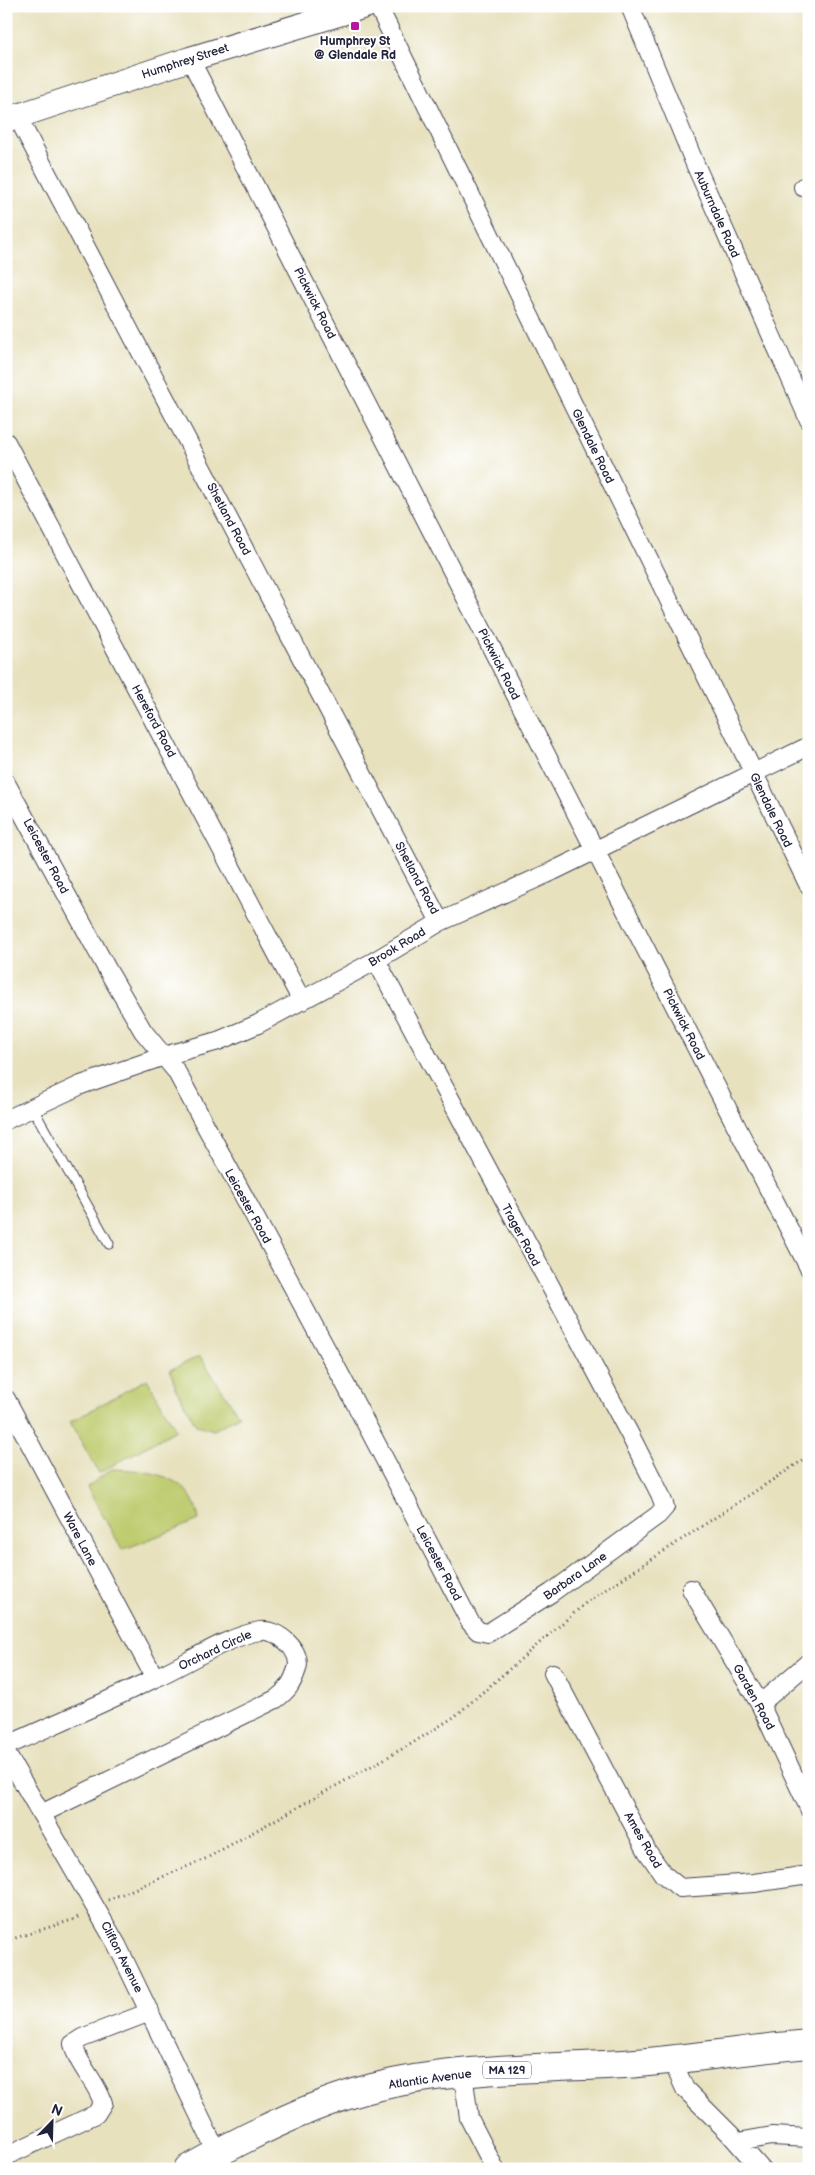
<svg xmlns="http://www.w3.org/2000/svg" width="815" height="2175" font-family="'Balsamiq Sans',sans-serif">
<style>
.green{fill:#bdca6c;stroke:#707654}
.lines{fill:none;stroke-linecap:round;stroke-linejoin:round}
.lane-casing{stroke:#403f4f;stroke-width:11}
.street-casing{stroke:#403f4f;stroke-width:20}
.secondary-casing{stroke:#403f4f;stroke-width:26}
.primary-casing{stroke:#403f4f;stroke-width:30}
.path{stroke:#403f4f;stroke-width:3;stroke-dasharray:1 4;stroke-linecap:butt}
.lane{stroke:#fff;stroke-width:9}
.street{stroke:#fff;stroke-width:18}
.secondary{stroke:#fff;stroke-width:24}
.primary{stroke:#fff;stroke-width:28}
.poi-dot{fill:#b5179e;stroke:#fff;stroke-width:2}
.labels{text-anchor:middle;stroke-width:4;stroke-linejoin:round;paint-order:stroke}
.shield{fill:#fff;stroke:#646476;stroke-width:1}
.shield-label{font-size:11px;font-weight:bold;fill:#22223b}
.poi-label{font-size:12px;font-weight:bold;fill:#22223b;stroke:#fff}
.street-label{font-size:12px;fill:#22223b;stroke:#fff}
</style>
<rect width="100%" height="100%" fill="#fff"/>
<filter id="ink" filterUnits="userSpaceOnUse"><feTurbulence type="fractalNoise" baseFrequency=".02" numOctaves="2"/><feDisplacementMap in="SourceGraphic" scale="10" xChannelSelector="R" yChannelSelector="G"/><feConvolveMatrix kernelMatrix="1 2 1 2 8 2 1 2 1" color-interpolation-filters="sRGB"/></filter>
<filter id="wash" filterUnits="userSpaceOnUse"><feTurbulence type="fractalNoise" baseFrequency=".0096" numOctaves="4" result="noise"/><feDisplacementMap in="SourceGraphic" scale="20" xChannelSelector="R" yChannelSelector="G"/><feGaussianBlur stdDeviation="1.12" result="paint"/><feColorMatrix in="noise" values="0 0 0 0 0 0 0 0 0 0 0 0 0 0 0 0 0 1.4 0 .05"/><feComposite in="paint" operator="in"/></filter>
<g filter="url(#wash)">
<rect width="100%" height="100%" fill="#e7e1be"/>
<path class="green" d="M 200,1356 L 239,1416 L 214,1430 L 196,1425 L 176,1389 L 170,1370 Z
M 147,1379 L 176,1430 L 99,1473 L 70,1422 Z
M 112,1469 C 150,1470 193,1475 199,1520 L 122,1550 L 87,1487 Z"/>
</g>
<g filter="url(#ink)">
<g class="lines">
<defs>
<path id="lane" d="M 32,1107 L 109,1244"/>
<path id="street" d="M 378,6 L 809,886
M 630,6 L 695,164 L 809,420
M 190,59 L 809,1268
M 17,116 L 440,922
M 803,187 L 809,186
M 6,442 L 302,1001
M 6,783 L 107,969 L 143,1031 L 176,1071 L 342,1378 L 470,1622 L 478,1631 L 488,1633 L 551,1593 L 658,1515 L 665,1507 L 660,1494 L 629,1433 L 376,960
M 6,1120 L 81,1085 L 164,1056 L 218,1041 L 258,1024 L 373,962 L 440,922 L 553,871 L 809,746
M 6,1399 L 155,1678
M 691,1589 L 760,1704 L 809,1808
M 553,1673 L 647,1851 L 663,1874 L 680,1888 L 754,1883 L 809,1875
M 760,1704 L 809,1662
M 6,1746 C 57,1723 109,1701 159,1676 C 189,1662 229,1636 260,1631 C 277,1628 303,1651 297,1669 C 292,1684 288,1690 276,1699 L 41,1814
M 6,1753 L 117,1945 L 225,2169
M 671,2058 L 685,2089 L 730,2134 L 761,2169
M 463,2073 L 469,2118 L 495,2169
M 738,2142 L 772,2136 L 809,2138
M 6,2156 L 96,2114 L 103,2103 C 97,2082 78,2066 73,2044 L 82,2038 L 150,2012"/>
<path id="secondary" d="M 6,120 L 190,59 L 365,6"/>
<path id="primary" d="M 188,2169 C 244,2138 310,2104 372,2088 C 454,2067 540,2069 624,2064 C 686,2060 747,2049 809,2044"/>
</defs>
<use href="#lane" class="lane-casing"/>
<use href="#street" class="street-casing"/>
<use href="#secondary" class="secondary-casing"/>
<use href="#primary" class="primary-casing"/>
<path class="path" d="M 108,1900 L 205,1859 L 411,1744 L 454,1717 L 588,1601 L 809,1456
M 6,1941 L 75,1919 L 81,1915"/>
<use href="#lane" class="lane"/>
<use href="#street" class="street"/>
<use href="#secondary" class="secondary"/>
<use href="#primary" class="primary"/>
</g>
</g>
<rect class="poi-dot" x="350" y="21" width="10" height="10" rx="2.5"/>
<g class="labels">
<rect class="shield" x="483" y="2061.5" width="48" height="17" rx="4"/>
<g class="shield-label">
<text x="507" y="2074">MA 129</text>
</g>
<g class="poi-label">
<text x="355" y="45">Humphrey St<tspan x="355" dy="14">@ Glendale Rd</tspan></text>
</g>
<g class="street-label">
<text transform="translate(185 61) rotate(-18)" y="4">Humphrey Street</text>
<text transform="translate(717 214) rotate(66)" y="4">Auburndale Road</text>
<text transform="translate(315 303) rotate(63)" y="4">Pickwick Road</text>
<text transform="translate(593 446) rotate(64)" y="4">Glendale Road</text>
<text transform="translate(229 519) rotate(62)" y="4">Shetland Road</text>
<text transform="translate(499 664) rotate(63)" y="4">Pickwick Road</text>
<text transform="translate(154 721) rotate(62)" y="4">Hereford Road</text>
<text transform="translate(771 810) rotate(64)" y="4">Glendale Road</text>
<text transform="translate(46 856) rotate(62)" y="4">Leicester Road</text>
<text transform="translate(417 878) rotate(62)" y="4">Shetland Road</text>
<text transform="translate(397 947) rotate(-31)" y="4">Brook Road</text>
<text transform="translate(684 1024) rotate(63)" y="4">Pickwick Road</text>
<text transform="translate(248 1206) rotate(61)" y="4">Leicester Road</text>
<text transform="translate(521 1235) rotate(62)" y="4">Trager Road</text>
<text transform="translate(80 1539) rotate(62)" y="4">Ware Lane</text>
<text transform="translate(439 1563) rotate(62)" y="4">Leicester Road</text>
<text transform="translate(575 1576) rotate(-35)" y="4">Barbara Lane</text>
<text transform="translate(215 1650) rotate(-25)" y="4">Orchard Circle</text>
<text transform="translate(754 1697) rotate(61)" y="4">Garden Road</text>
<text transform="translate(643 1840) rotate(60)" y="4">Ames Road</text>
<text transform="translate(122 1957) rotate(63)" y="4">Clifton Avenue</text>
<text transform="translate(430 2079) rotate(-8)" y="4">Atlantic Avenue</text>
</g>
</g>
<rect width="815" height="2175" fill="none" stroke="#fff" stroke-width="25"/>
<g transform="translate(52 2122) rotate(23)" stroke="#ffffff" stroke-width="4" paint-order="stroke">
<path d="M0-4L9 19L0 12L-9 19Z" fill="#22223b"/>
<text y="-8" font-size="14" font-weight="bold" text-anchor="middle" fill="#22223b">N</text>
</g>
</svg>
